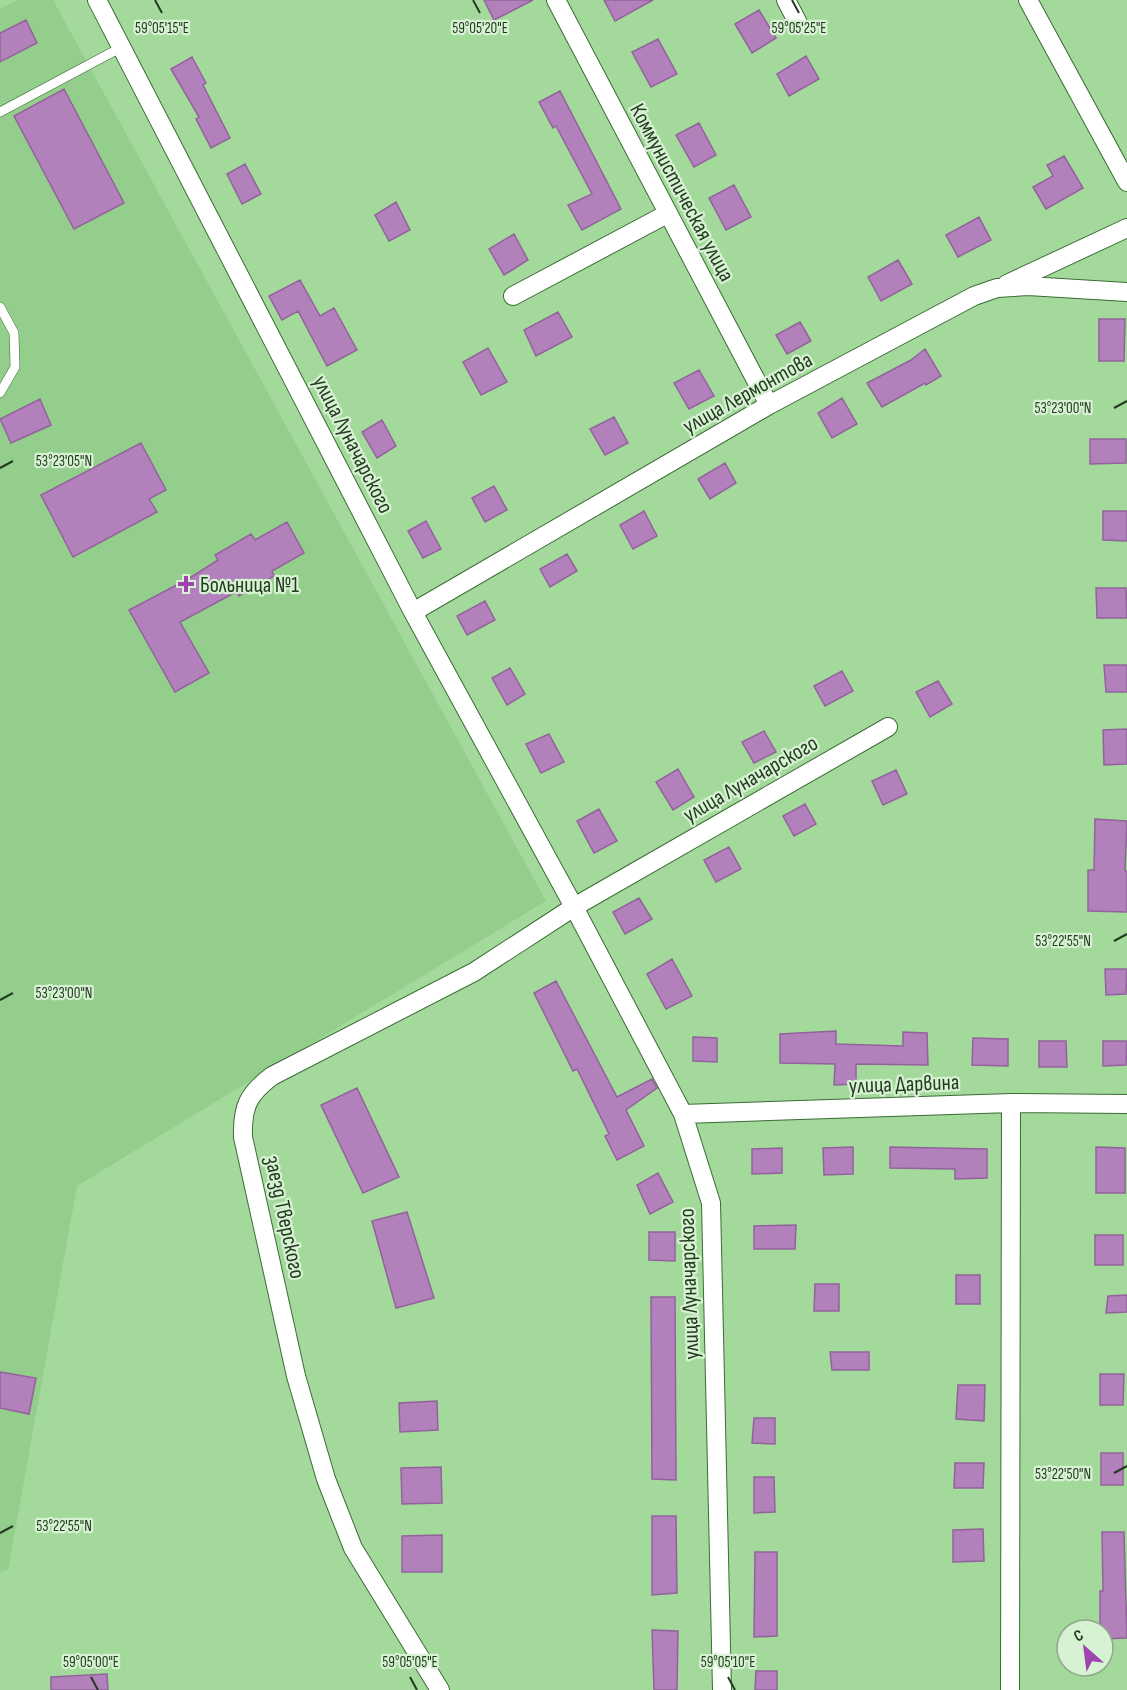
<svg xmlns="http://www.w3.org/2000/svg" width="1127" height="1690" font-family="'Sofia Sans Condensed',sans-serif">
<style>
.built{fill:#94ce8c}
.building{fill:#b280ba;stroke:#92639b;stroke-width:1.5}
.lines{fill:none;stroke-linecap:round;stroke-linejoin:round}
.lane-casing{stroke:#3b6c35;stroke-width:10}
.street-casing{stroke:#3b6c35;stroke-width:20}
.lane{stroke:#fff;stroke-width:9}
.street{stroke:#fff;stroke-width:18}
.ticks{fill:none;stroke:#243a21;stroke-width:2}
.poi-dot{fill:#9f44ae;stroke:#d7f2d3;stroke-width:2}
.labels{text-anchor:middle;stroke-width:4.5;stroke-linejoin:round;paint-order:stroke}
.street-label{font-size:22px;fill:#243a21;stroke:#d7f2d3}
.poi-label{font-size:22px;fill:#243a21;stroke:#d7f2d3;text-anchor:start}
.ticks-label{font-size:15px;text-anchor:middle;fill:#243a21;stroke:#d7f2d3;stroke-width:4.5;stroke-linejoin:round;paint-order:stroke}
</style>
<rect width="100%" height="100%" fill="#a4d99c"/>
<path class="built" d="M 17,0 L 53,0 L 546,901 L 77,1186 L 8,1570 L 0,1572 L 0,9 Z"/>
<path class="building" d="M 484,0 L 533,0 L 494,20 Z
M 604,0 L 653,0 L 615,21 Z
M 759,10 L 776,38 L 752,53 L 735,24 Z
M 26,20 L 37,43 L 0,62 L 0,33 Z
M 658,39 L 677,74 L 651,87 L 632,52 Z
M 806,56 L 819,79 L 789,96 L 777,74 Z
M 192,57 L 206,83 L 203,85 L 230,138 L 211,148 L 196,119 L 199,117 L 171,69 Z
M 64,89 L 124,203 L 74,229 L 14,116 Z
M 560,91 L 621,209 L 582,230 L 568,205 L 592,194 L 556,126 L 553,128 L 539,102 Z
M 699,123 L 716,155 L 694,167 L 676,135 Z
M 1064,156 L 1083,188 L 1046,209 L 1033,187 L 1053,176 L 1047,165 Z
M 245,164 L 261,194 L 242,204 L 227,174 Z
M 734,185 L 751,217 L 726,230 L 709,198 Z
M 396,202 L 410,230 L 389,241 L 375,215 Z
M 979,217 L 991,240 L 958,257 L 946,235 Z
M 514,234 L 528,260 L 504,275 L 489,249 Z
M 898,260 L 912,284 L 881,301 L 868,277 Z
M 300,280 L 320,316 L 334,308 L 357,350 L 327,366 L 298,311 L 282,320 L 269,296 Z
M 558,312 L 572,337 L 536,356 L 524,330 Z
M 1099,319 L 1125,319 L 1124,361 L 1099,361 Z
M 800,322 L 811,341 L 787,354 L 776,335 Z
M 488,348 L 507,382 L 481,395 L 463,362 Z
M 925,349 L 941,376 L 926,385 L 925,383 L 882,407 L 867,383 L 911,360 Z
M 699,370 L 714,396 L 689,409 L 674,383 Z
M 842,398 L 857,424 L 832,438 L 818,413 Z
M 40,399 L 51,425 L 11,443 L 0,419 Z
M 614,417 L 628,443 L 605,455 L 590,429 Z
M 382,420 L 396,446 L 377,458 L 362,432 Z
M 1090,439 L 1126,439 L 1126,463 L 1090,464 Z
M 141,443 L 166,490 L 149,499 L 157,512 L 73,557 L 41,495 Z
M 725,463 L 736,483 L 710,499 L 698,479 Z
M 494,486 L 507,510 L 485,522 L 472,498 Z
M 644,511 L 657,536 L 633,549 L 620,525 Z
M 1103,511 L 1127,511 L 1127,541 L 1103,540 Z
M 426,521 L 441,549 L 423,558 L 408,531 Z
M 287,522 L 304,553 L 272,571 L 274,576 L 239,596 L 236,592 L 180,622 L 209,673 L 175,692 L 129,610 L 188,579 L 218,560 L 215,555 L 251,534 L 255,540 Z
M 567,554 L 577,571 L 550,587 L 540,569 Z
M 1096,588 L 1126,588 L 1127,618 L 1097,618 Z
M 485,601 L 495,620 L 467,635 L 457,616 Z
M 1104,665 L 1127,665 L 1127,692 L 1106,692 Z
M 510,668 L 525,694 L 507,705 L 492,678 Z
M 842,671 L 853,691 L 825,706 L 814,686 Z
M 938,681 L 952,704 L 930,717 L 916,692 Z
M 1127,729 L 1127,764 L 1104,765 L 1103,730 Z
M 764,731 L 776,752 L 754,763 L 742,742 Z
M 549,734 L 564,762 L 541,773 L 526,744 Z
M 678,769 L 694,797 L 673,810 L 656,782 Z
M 896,770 L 907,794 L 883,805 L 872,781 Z
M 805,804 L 816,824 L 794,836 L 783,816 Z
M 599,809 L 617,841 L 594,853 L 577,821 Z
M 1095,819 L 1127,821 L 1125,871 L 1127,871 L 1127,912 L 1088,911 L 1088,870 L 1094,870 Z
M 729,847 L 741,869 L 716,882 L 704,860 Z
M 639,898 L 652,919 L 625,934 L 613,912 Z
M 672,959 L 692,996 L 666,1009 L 647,974 Z
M 1105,969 L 1127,969 L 1126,994 L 1106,995 Z
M 556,981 L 617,1097 L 652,1079 L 657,1088 L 626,1110 L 644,1146 L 617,1160 L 605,1136 L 609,1134 L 577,1069 L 573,1071 L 534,993 Z
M 836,1031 L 836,1044 L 903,1046 L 903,1032 L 927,1033 L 928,1065 L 856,1064 L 856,1084 L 834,1085 L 835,1064 L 780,1063 L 780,1034 Z
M 693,1037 L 717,1038 L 717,1062 L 693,1061 Z
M 973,1038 L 1008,1039 L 1008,1066 L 972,1065 Z
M 1039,1041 L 1066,1041 L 1067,1067 L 1039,1067 Z
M 1103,1041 L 1127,1041 L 1126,1065 L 1103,1066 Z
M 357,1088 L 399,1177 L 363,1193 L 321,1105 Z
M 853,1147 L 853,1174 L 824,1175 L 823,1148 Z
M 890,1147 L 987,1149 L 987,1178 L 955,1179 L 955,1169 L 890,1168 Z
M 1096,1147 L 1125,1148 L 1125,1193 L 1096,1193 Z
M 782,1148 L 782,1173 L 752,1174 L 752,1149 Z
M 658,1173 L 673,1202 L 650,1214 L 637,1185 Z
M 407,1212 L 434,1298 L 396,1308 L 372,1221 Z
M 796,1225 L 795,1249 L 754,1249 L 754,1226 Z
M 649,1232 L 675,1232 L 675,1261 L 649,1260 Z
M 1095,1235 L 1123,1235 L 1123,1265 L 1095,1265 Z
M 956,1275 L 980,1275 L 980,1304 L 956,1304 Z
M 815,1284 L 839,1284 L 839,1311 L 814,1311 Z
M 1127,1295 L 1127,1312 L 1106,1313 L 1108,1296 Z
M 651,1297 L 675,1297 L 676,1480 L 652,1479 Z
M 830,1352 L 869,1352 L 869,1370 L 832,1370 Z
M 0,1372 L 36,1378 L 29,1414 L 0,1408 Z
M 1100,1374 L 1124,1374 L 1123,1405 L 1100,1405 Z
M 958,1385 L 985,1385 L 984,1421 L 956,1419 Z
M 437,1401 L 438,1430 L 400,1432 L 399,1403 Z
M 754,1418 L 775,1418 L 775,1444 L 752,1443 Z
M 1101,1453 L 1123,1453 L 1123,1485 L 1101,1485 Z
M 955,1463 L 984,1463 L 983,1488 L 954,1488 Z
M 441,1467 L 442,1503 L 402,1504 L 401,1468 Z
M 754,1477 L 774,1477 L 775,1512 L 754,1513 Z
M 652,1516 L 676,1516 L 677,1593 L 652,1595 Z
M 983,1529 L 984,1561 L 953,1562 L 953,1530 Z
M 1102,1532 L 1124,1532 L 1127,1638 L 1103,1639 L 1103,1630 L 1100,1630 L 1100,1591 L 1103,1591 Z
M 442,1535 L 442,1572 L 402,1572 L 402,1536 Z
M 755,1552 L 777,1552 L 777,1636 L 754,1637 Z
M 652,1630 L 678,1631 L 677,1690 L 654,1690 Z
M 756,1671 L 777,1671 L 777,1690 L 755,1690 Z
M 107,1674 L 108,1690 L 51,1690 L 51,1677 Z"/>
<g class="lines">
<defs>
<path id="lane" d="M 0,112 L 122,47
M 0,307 L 14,333 L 15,367 L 0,393"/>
<path id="street" d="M 97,0 L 413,612 L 574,907 L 683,1114 L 711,1203 L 722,1690
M 556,0 L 769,405
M 786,0 L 798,23
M 1028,0 L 1127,182
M 1007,284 L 1127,228
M 513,296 L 667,214
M 413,612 L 769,405 L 974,296 L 997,288 L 1028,286 L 1127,292
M 683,1114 L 1011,1103 L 1127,1104
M 440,1690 L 353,1548 L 326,1479 L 296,1376 L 243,1137 C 242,1107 248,1094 272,1076 L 474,972 L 574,907 L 888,727
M 1010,1690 L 1011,1103"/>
</defs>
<use href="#lane" class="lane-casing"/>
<use href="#street" class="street-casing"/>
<use href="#lane" class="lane"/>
<use href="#street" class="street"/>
</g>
<path class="ticks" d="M 155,0 L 162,13M 473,0 L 480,13M 792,0 L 799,13M 1114,408 L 1127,401M 0,468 L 13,461M 1114,941 L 1127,934M 0,1000 L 13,993M 1114,1473 L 1127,1466M 0,1533 L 13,1526M 91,1677 L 98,1690M 410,1677 L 417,1690M 728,1677 L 735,1690"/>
<path class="poi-dot" d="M183 575h6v6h6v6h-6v6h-6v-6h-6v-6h6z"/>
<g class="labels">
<g class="street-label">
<text transform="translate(683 192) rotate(62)" y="8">Коммунистическая улица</text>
<text transform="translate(747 392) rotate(-29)" y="8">улица Лермонтова</text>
<text transform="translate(354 444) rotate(63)" y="8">улица Луначарского</text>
<text transform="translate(750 778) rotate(-30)" y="8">улица Луначарского</text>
<text transform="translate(904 1083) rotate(-2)" y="8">улица Дарвина</text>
<text transform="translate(286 1217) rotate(78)" y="8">заезд Тверского</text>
<text transform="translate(688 1284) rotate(-92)" y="8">улица Луначарского</text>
</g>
<g class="poi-label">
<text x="200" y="592">Больница №1</text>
</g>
</g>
<g class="ticks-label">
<text x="162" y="33">59°05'15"E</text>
<text x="480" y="33">59°05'20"E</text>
<text x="799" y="33">59°05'25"E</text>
<text x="1063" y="413">53°23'00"N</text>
<text x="64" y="466">53°23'05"N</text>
<text x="1063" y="946">53°22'55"N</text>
<text x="64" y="998">53°23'00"N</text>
<text x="1063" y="1479">53°22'50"N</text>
<text x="64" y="1531">53°22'55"N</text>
<text x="91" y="1667">59°05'00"E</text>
<text x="410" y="1667">59°05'05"E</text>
<text x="728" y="1667">59°05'10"E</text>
</g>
<g transform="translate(1085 1648) rotate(332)"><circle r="28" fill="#d7f2d3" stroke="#8fa88c" stroke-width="1.5"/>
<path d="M0-4.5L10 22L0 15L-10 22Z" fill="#9f44ae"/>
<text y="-9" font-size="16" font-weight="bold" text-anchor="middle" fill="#243a21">С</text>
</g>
</svg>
